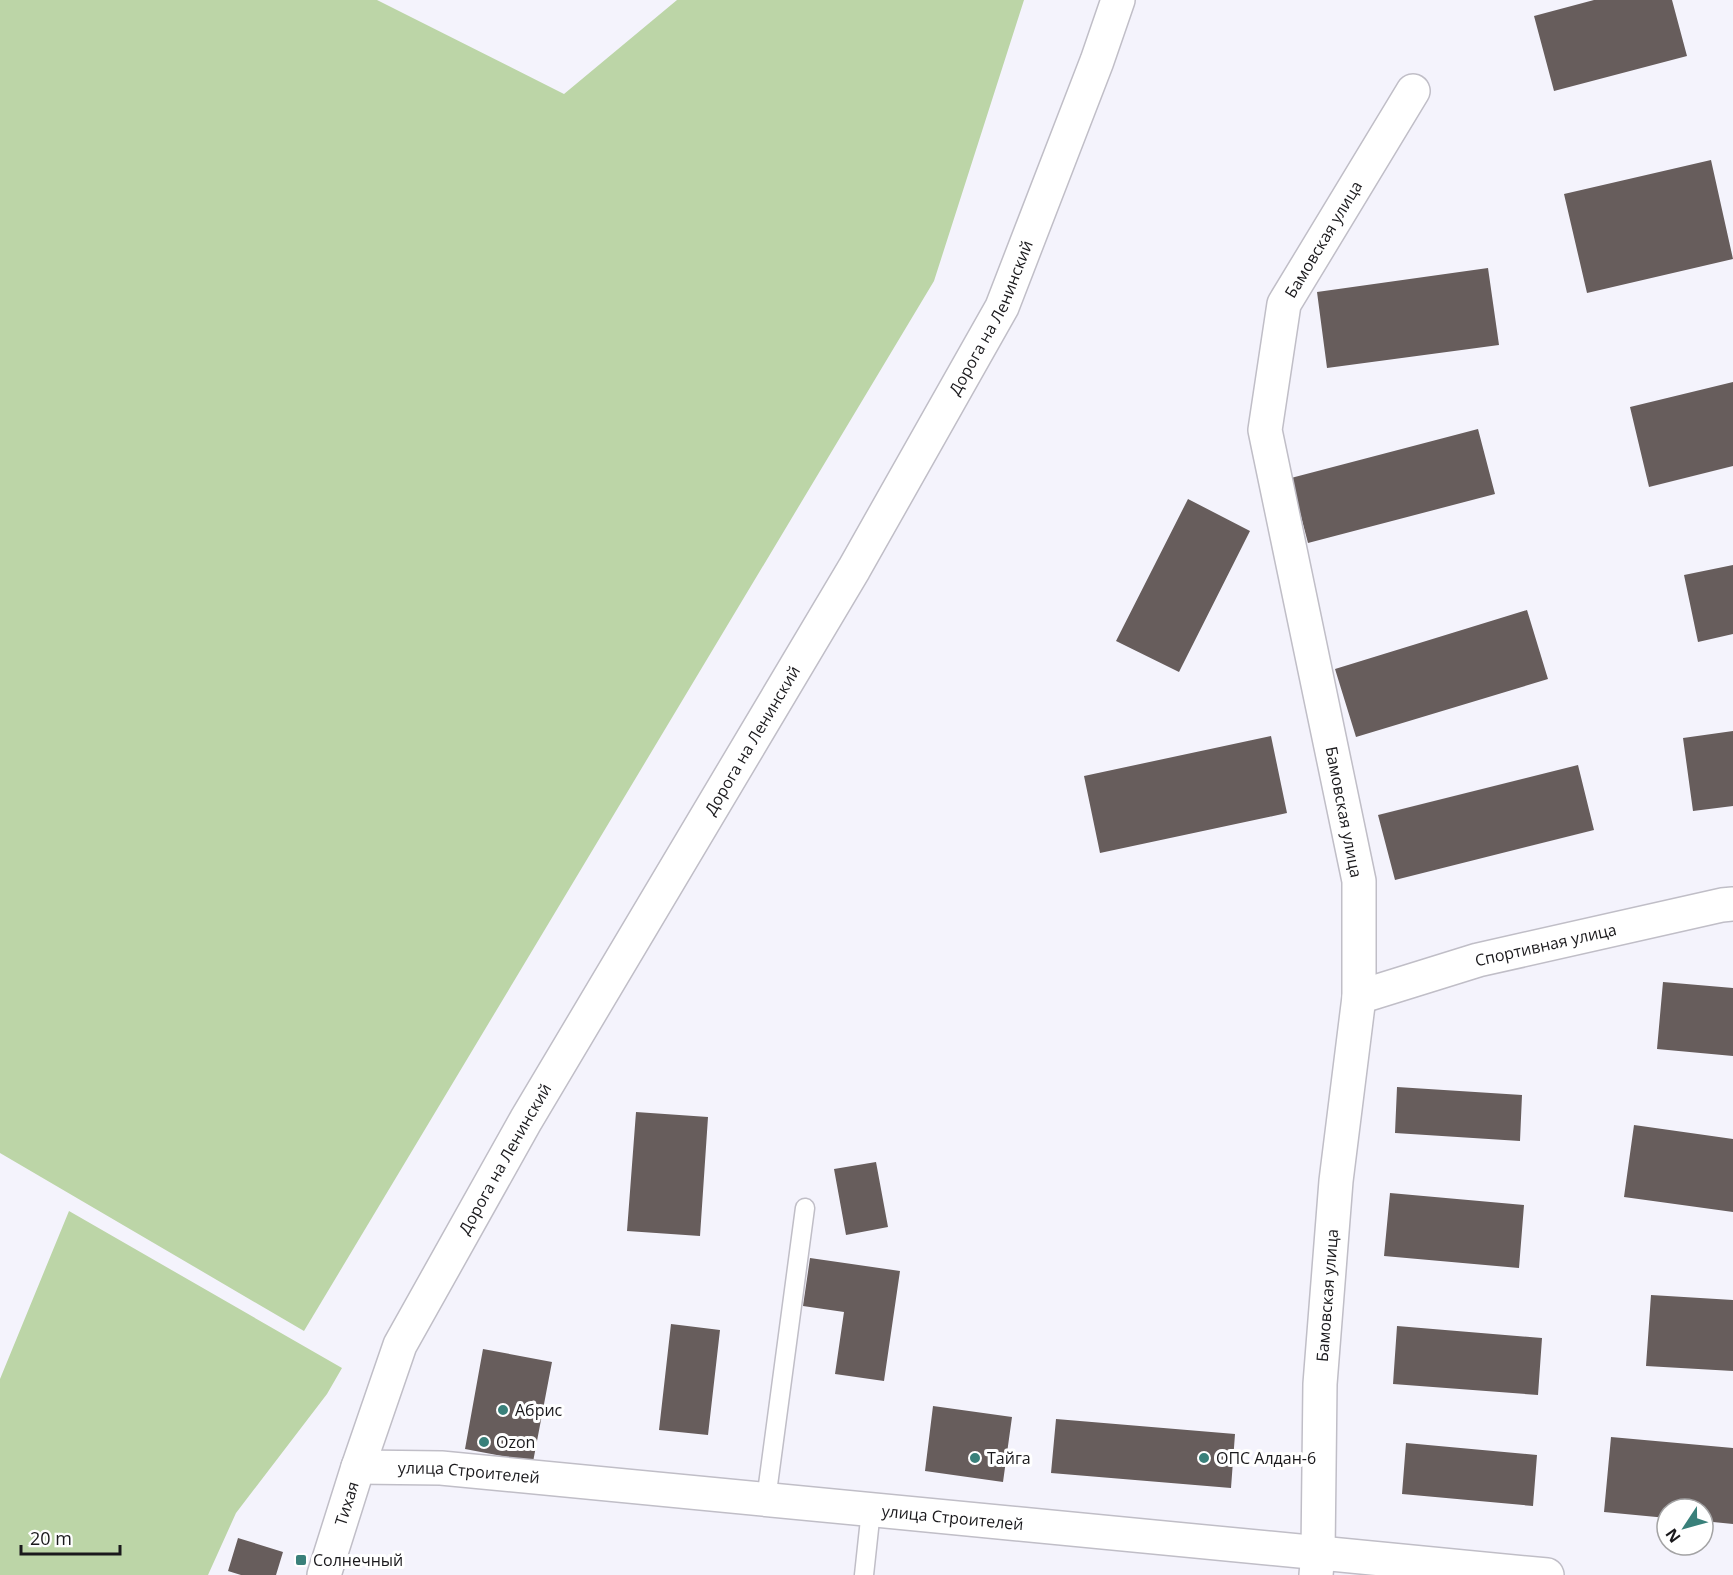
<svg xmlns="http://www.w3.org/2000/svg" width="1733" height="1575" font-family="'Open Sans',sans-serif">
<style>
.green{fill:#bcd5a7}
.building{fill:#675d5c}
.lines{fill:none;stroke-linecap:round;stroke-linejoin:round}
.service-casing{stroke:#c0bec7;stroke-width:21}
.minor-casing{stroke:#c0bec7;stroke-width:36}
.tertiary-casing{stroke:#c0bec7;stroke-width:36}
.service{stroke:#fff;stroke-width:18}
.minor{stroke:#fff;stroke-width:33}
.tertiary{stroke:#fff;stroke-width:33}
.poi-dot{fill:#39807a;stroke:#fff;stroke-width:2}
.labels{text-anchor:middle;stroke-width:6;stroke-linejoin:round;paint-order:stroke}
.street-label{font-size:16px;fill:#1a191c;stroke:#fff}
.poi-label{font-size:16px;fill:#1a191c;stroke:#fff;text-anchor:start}
</style>
<rect width="100%" height="100%" fill="#f4f3fc"/>
<path class="green" d="M 0,0 L 377,0 L 564,94 L 677,0 L 1024,0 L 934,281 L 304,1331 L 0,1153 Z
M 69,1211 L 342,1368 L 327,1394 L 236,1513 L 208,1575 L 0,1575 L 0,1379 Z"/>
<path class="building" d="M 1594,0 L 1672,0 L 1687,56 L 1554,91 L 1534,16 Z
M 1711,160 L 1733,259 L 1587,293 L 1564,194 Z
M 1488,268 L 1499,345 L 1327,368 L 1317,292 Z
M 1733,382 L 1733,466 L 1649,487 L 1630,407 Z
M 1478,429 L 1495,494 L 1308,543 L 1291,478 Z
M 1188,499 L 1250,531 L 1179,672 L 1116,641 Z
M 1733,565 L 1733,634 L 1698,642 L 1684,575 Z
M 1527,610 L 1548,679 L 1356,737 L 1335,669 Z
M 1733,731 L 1733,806 L 1693,811 L 1683,738 Z
M 1271,736 L 1287,813 L 1100,853 L 1084,776 Z
M 1578,765 L 1594,830 L 1395,880 L 1378,815 Z
M 1663,982 L 1733,988 L 1733,1056 L 1657,1049 Z
M 1397,1087 L 1522,1095 L 1520,1141 L 1395,1133 Z
M 636,1112 L 708,1117 L 700,1236 L 627,1231 Z
M 1634,1125 L 1733,1139 L 1733,1212 L 1624,1197 Z
M 876,1162 L 888,1227 L 846,1235 L 834,1169 Z
M 1390,1193 L 1524,1205 L 1519,1268 L 1384,1256 Z
M 810,1258 L 900,1271 L 884,1381 L 835,1374 L 844,1312 L 803,1306 Z
M 1651,1295 L 1733,1300 L 1733,1371 L 1646,1366 Z
M 671,1324 L 720,1330 L 708,1435 L 659,1430 Z
M 1397,1326 L 1542,1338 L 1538,1395 L 1393,1384 Z
M 483,1349 L 552,1362 L 533,1462 L 465,1449 Z
M 933,1406 L 1012,1417 L 1003,1482 L 925,1471 Z
M 1056,1419 L 1235,1434 L 1231,1488 L 1051,1473 Z
M 1611,1437 L 1733,1448 L 1733,1524 L 1703,1521 L 1703,1509 L 1667,1509 L 1667,1518 L 1604,1512 Z
M 1406,1443 L 1537,1455 L 1533,1506 L 1402,1494 Z
M 238,1538 L 283,1552 L 276,1575 L 241,1575 L 228,1571 Z"/>
<g class="lines">
<defs>
<path id="service" d="M 766,1500 L 805,1208
M 864,1575 L 871,1510"/>
<g id="minor">
<path id="s1" d="M 1359,997 L 1478,960 L 1722,905 L 1733,904"/>
<path id="s2" d="M 1316,1575 L 1318,1553 L 1320,1384 L 1336,1181 L 1359,997 L 1359,881 L 1265,430 L 1284,304 L 1413,91"/>
</g>
<g id="tertiary">
<path id="s3" d="M 358,1467 L 441,1468 L 1547,1575"/>
<path id="s4" d="M 324,1575 L 358,1467 L 400,1345 L 526,1120 L 854,569 L 1002,307 L 1097,61 L 1118,0"/>
</g>
</defs>
<use href="#service" class="service-casing"/>
<use href="#minor" class="minor-casing"/>
<use href="#tertiary" class="tertiary-casing"/>
<use href="#service" class="service"/>
<use href="#minor" class="minor"/>
<use href="#tertiary" class="tertiary"/>
</g>
<g class="poi-dot">
<circle cx="503" cy="1410" r="6"/>
<circle cx="484" cy="1442" r="6"/>
<circle cx="975" cy="1458" r="6"/>
<circle cx="1204" cy="1458" r="6"/>
<rect x="295" y="1554" width="12" height="12" rx="3"/>
</g>
<g class="labels">
<g class="street-label">
<text dy="6" stroke="none"><textPath href="#s2" startOffset="1360">Бамовская улица</textPath></text>
<text dy="6" stroke="none"><textPath href="#s4" startOffset="1428">Дорога на Ленинский</textPath></text>
<text dy="6" stroke="none"><textPath href="#s4" startOffset="942">Дорога на Ленинский</textPath></text>
<text transform="translate(1344 812) rotate(79)" y="6">Бамовская улица</text>
<text dy="6" stroke="none"><textPath href="#s1" startOffset="194">Спортивная улица</textPath></text>
<text dy="6" stroke="none"><textPath href="#s4" startOffset="456">Дорога на Ленинский</textPath></text>
<text dy="6" stroke="none"><textPath href="#s2" startOffset="280">Бамовская улица</textPath></text>
<text dy="6" stroke="none"><textPath href="#s3" startOffset="111">улица Строителей</textPath></text>
<text dy="6" stroke="none"><textPath href="#s4" startOffset="75">Тихая</textPath></text>
<text dy="6" stroke="none"><textPath href="#s3" startOffset="597">улица Строителей</textPath></text>
</g>
<g class="poi-label">
<text x="515" y="1416">Абрис</text>
<text x="496" y="1448">Ozon</text>
<text x="987" y="1464">Тайга</text>
<text x="1216" y="1464">ОПС Алдан-6</text>
<text x="313" y="1566">Солнечный</text>
</g>
</g>
<g transform="translate(1685 1527) rotate(234)"><circle r="28" fill="#ffffff" stroke="#a3a3a4" stroke-width="1.5"/>
<path d="M0-4.5L10 22L0 15L-10 22Z" fill="#39807a"/>
<text y="-9" font-size="16" font-weight="bold" text-anchor="middle" fill="#1a191c">N</text>
</g>
<path d="M21 1545v9h99v-9" fill="none" stroke="#1a191c" stroke-width="3"/>
<text x="30" y="1545" font-size="18" fill="#1a191c" stroke="#ffffff" stroke-width="4.5" paint-order="stroke">20 m</text>
</svg>
